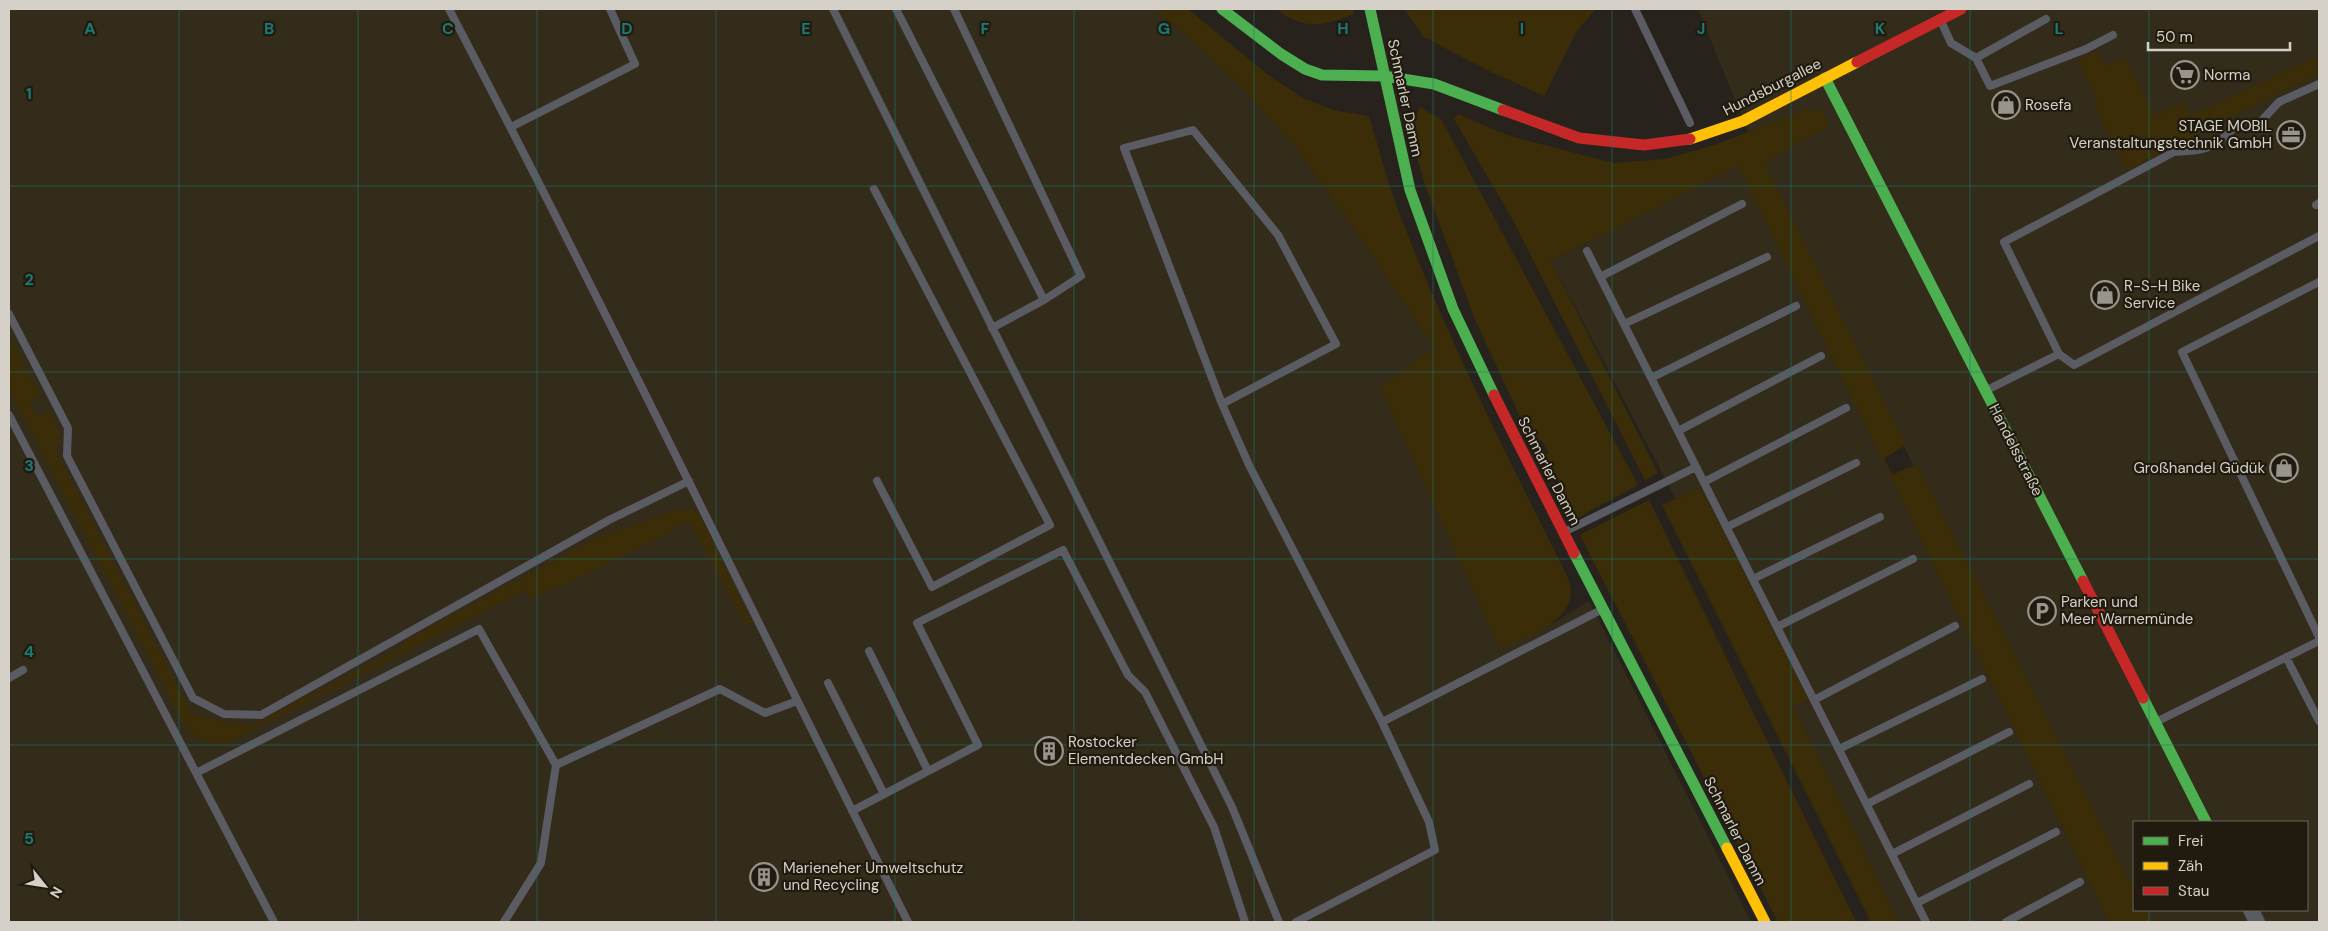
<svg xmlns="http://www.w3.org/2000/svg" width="2328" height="931" font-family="'DM Sans',sans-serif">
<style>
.built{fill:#342c1a}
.green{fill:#3c2d09}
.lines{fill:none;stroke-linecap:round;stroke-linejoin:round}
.lane{stroke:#5b5b63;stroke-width:8}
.street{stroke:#5b5b63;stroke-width:16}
.fast{stroke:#4caf50;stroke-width:11}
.slow{stroke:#ffc107;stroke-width:11}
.jam{stroke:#c62828;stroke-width:11}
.grid{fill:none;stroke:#197b73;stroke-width:1;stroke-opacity:0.55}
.labels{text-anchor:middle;stroke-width:4.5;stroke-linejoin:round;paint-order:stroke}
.poi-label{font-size:15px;fill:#d5d1c9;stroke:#211b0f;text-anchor:start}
.street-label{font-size:15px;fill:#d5d1c9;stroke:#211b0f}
.grid-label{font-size:16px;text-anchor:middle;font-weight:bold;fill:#197b73;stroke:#211b0f;stroke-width:4.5;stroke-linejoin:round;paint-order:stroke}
</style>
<rect width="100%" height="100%" fill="#27231c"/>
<path class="built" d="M 9,9 L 1153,9 L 1178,28 L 1246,92 L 1299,152 L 1356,232 L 1434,348 L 1552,624 L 1589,601 L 1751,922 L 9,922 Z
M 1698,9 L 2319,9 L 2319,922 L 2144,922 L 2138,910 L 2307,910 L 2307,822 L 2134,822 L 2134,902 L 1763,168 Z
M 1738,165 L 2109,922 L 1884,922 L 1783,725 L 1667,482 L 1551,261 Z"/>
<path class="green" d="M 1153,9 L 1188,9 L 1267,74 L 1303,98 L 1333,110 L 1369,116 C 1378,146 1386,177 1397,207 C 1445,334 1507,456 1568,578 C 1569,582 1571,589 1571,593 C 1568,625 1524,638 1500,649 L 1380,387 L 1434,348 L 1356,232 L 1299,152 L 1246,92 L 1178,28 Z
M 1276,9 L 1353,9 L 1354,14 C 1322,26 1306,31 1276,9 Z
M 1404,9 L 1596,9 L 1577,31 L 1544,96 L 1487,70 L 1424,37 Z
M 2097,51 L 2105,66 L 2125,57 L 2155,116 L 2183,102 L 2190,116 L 2319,55 L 2319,73 L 2127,170 L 2094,106 L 2099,103 L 2077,61 Z
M 1420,107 L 1441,119 L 1638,485 L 1577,518 L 1545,455 L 1549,453 L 1542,440 L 1538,441 L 1536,438 L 1531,440 L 1476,322 L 1424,182 L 1412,140 L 1412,125 Z
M 1808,109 L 1824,112 L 1828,127 L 1774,157 L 1765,164 L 1906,445 L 1884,458 L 1892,475 L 1917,464 L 2134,889 L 2134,910 L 2145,910 L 2151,922 L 2109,922 L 1738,166 L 1551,261 L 1658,473 L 1645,480 L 1510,215 L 1454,119 L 1458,114 L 1509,136 L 1614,163 L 1665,159 L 1711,146 Z
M 9,336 L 40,395 L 30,401 L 37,417 L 49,411 L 60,433 L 56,452 L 192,715 L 251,726 L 403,647 L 406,640 L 594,539 L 676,510 L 695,510 L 701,518 L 751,622 L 745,625 L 691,524 L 678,522 L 678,528 L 565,585 L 561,585 L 529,600 L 525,591 L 227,743 C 209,744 199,741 186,728 L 9,389 Z
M 1700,488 L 1808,700 L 1793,707 L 1899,922 L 1871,922 L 1662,505 Z
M 1649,500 L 1856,922 L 1778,922 L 1580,535 Z"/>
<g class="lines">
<path class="lane" d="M 449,9 C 607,311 755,618 908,922
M 833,9 L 1232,807 L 1279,922
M 896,9 L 1044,300 L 992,328
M 954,9 L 1081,276 L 1044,300
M 1635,9 L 1690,123
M 2046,19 L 1976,58 L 1990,86 L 2086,49 L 2113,35
M 1941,21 L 1951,43 L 1976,58
M 2264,118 L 2279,102 L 2319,84
M 511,127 L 635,64 L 610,9
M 874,189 L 1050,525 L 932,587 L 877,481
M 2316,205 L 2319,203
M 1587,251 L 1926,922
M 1600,277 L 1742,204
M 2319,282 L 2182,352 L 2319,637
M 9,314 L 68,428 L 67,456 L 193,698 L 224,714 L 261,715 L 609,520 L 689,481
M 1624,324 L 1767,257
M 2059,354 L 2074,365 L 2319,236
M 1651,378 L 1796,306
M 1987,390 L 2059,354 L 2004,242 L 2174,152 C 2201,151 2213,150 2233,129
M 1222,404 L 1336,344 L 1278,235 L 1193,130 L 1124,148 L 1222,404 L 1249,465 L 1382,722
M 9,415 L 274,922
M 1678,431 L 1821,356
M 1704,482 L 1846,408
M 1727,527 L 1856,463
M 1566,531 L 1696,467
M 1753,579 L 1880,517
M 1777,627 L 1913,559
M 869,651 L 928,771
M 2286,657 L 2319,721
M 9,678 L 23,670
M 828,683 L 884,794
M 1814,700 L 1955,626
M 2158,721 L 2319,641
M 1839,749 L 1982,679
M 196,773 L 479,629 L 556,765
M 1867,804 L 2009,732
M 852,811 L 978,745 L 917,623 L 1063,550 L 1128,675 L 1145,692 L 1214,827 L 1245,922
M 1892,854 L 2029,784
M 1917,903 L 2056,832
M 504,922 L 541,863 L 556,765 L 720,689 L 765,713 L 797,701
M 1296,922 L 1435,850 L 1429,822 L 1382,722 L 1601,610
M 2006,922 L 2080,882"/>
<path class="street" d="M 2251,910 L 2257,922"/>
<path class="fast" d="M 1222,9 L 1281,54 L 1305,69 L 1322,75 L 1384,76 L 1434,84 L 1503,110
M 1370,9 L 1410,190 L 1453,309 L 1494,395
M 1825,78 L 2083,581
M 1574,553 L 1727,848
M 2143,698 L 2206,822"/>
<path class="slow" d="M 1690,139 L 1743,121 L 1857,62
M 1727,848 L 1765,922"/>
<path class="jam" d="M 1857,62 L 1961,9
M 1503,110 L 1579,138 L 1644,145 L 1690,139
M 1494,395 L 1574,553
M 2083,581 L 2143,698"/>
</g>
<path class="grid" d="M 179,9 L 179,922M 358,9 L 358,922M 537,9 L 537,922M 716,9 L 716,922M 895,9 L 895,922M 1074,9 L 1074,922M 1254,9 L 1254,922M 1433,9 L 1433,922M 1612,9 L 1612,922M 1791,9 L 1791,922M 1970,9 L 1970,922M 2149,9 L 2149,822M 9,186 L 2319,186M 9,372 L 2319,372M 9,559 L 2319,559M 9,745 L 2319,745M 2149,910 L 2149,922"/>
<defs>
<symbol id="supermarket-ring" viewBox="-11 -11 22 22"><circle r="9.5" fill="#211b0f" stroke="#98948c" stroke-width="1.5"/><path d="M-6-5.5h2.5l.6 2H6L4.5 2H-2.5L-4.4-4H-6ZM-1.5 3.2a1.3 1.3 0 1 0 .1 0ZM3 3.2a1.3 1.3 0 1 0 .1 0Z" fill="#98948c"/></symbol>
<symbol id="shop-ring" viewBox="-11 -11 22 22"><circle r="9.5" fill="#211b0f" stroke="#98948c" stroke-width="1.5"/><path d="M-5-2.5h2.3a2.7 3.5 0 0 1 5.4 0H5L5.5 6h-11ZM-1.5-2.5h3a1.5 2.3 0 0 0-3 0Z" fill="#98948c"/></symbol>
<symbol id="office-ring" viewBox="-11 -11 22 22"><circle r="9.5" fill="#211b0f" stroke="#98948c" stroke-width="1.5"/><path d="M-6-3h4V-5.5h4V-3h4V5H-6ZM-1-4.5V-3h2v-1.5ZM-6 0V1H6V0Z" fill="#98948c"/></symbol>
<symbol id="parking-ring" viewBox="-11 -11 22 22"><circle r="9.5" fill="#211b0f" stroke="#98948c" stroke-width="1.5"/><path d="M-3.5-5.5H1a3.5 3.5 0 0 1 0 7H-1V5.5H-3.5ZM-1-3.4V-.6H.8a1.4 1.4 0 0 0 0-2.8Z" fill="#98948c"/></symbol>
<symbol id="building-ring" viewBox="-11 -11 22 22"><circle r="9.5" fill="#211b0f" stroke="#98948c" stroke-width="1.5"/><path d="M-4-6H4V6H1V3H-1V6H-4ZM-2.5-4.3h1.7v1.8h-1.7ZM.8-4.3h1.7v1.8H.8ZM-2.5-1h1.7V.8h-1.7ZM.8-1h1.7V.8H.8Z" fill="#98948c"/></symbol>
</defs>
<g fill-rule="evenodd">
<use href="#supermarket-ring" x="2169" y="59" width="32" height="32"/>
<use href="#shop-ring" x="1990" y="89" width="32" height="32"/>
<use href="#office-ring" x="2275" y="119" width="32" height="32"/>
<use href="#shop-ring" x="2089" y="279" width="32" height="32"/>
<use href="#shop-ring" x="2268" y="452" width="32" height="32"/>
<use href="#parking-ring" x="2026" y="595" width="32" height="32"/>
<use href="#building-ring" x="1033" y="735" width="32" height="32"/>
<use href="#building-ring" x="748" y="861" width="32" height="32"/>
</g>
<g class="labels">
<g class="poi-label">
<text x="2204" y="80">Norma</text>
<text x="2025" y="110">Rosefa</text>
<text x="2272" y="131" text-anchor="end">STAGE MOBIL<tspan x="2272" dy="17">Veranstaltungstechnik GmbH</tspan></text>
<text x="2124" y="291">R-S-H Bike<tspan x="2124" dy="17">Service</tspan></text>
<text x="2265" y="473" text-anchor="end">Großhandel Güdük</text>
<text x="2061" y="607">Parken und<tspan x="2061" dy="17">Meer Warnemünde</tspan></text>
<text x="1068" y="747">Rostocker<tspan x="1068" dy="17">Elementdecken GmbH</tspan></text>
<text x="783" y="873">Marieneher Umweltschutz<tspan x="783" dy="17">und Recycling</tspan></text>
</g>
<g class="street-label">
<text transform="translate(1772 87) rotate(-27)" y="5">Hundsburgallee</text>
<text transform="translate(1405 98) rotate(78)" y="5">Schmarler Damm</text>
<text transform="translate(2016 450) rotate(63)" y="5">Handelsstraße</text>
<text transform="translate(1549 471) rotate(63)" y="5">Schmarler Damm</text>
<text transform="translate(1735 831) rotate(63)" y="5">Schmarler Damm</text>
</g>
</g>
<g class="grid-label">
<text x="90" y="34">A</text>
<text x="269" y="34">B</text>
<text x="448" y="34">C</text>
<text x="627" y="34">D</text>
<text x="806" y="34">E</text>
<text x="985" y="34">F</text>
<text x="1164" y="34">G</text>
<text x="1343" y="34">H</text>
<text x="1522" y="34">I</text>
<text x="1701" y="34">J</text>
<text x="1880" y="34">K</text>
<text x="2059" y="34">L</text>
<text x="29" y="99">1</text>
<text x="29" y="285">2</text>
<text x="29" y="471">3</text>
<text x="29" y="657">4</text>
<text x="29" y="844">5</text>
</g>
<rect width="2328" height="931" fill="none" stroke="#d5d1c9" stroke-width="20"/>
<rect x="2133" y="821" width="175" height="90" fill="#211b0f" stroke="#696459"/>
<rect x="2143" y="837" width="25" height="8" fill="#4caf50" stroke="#696459"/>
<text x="2178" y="846" font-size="15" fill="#d5d1c9">Frei</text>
<rect x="2143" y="862" width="25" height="8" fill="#ffc107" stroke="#696459"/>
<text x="2178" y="871" font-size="15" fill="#d5d1c9">Zäh</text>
<rect x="2143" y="887" width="25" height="8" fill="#c62828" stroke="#696459"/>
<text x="2178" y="896" font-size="15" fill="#d5d1c9">Stau</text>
<g transform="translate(45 886) rotate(120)" stroke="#211b0f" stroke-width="4" paint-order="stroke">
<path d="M0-4L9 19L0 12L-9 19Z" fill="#d5d1c9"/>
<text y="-8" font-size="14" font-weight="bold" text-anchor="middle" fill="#d5d1c9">N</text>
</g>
<path d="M2148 42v8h142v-8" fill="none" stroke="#d5d1c9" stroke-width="2.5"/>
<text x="2156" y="42" font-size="15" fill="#d5d1c9" stroke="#211b0f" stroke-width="4" paint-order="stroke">50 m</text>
</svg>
